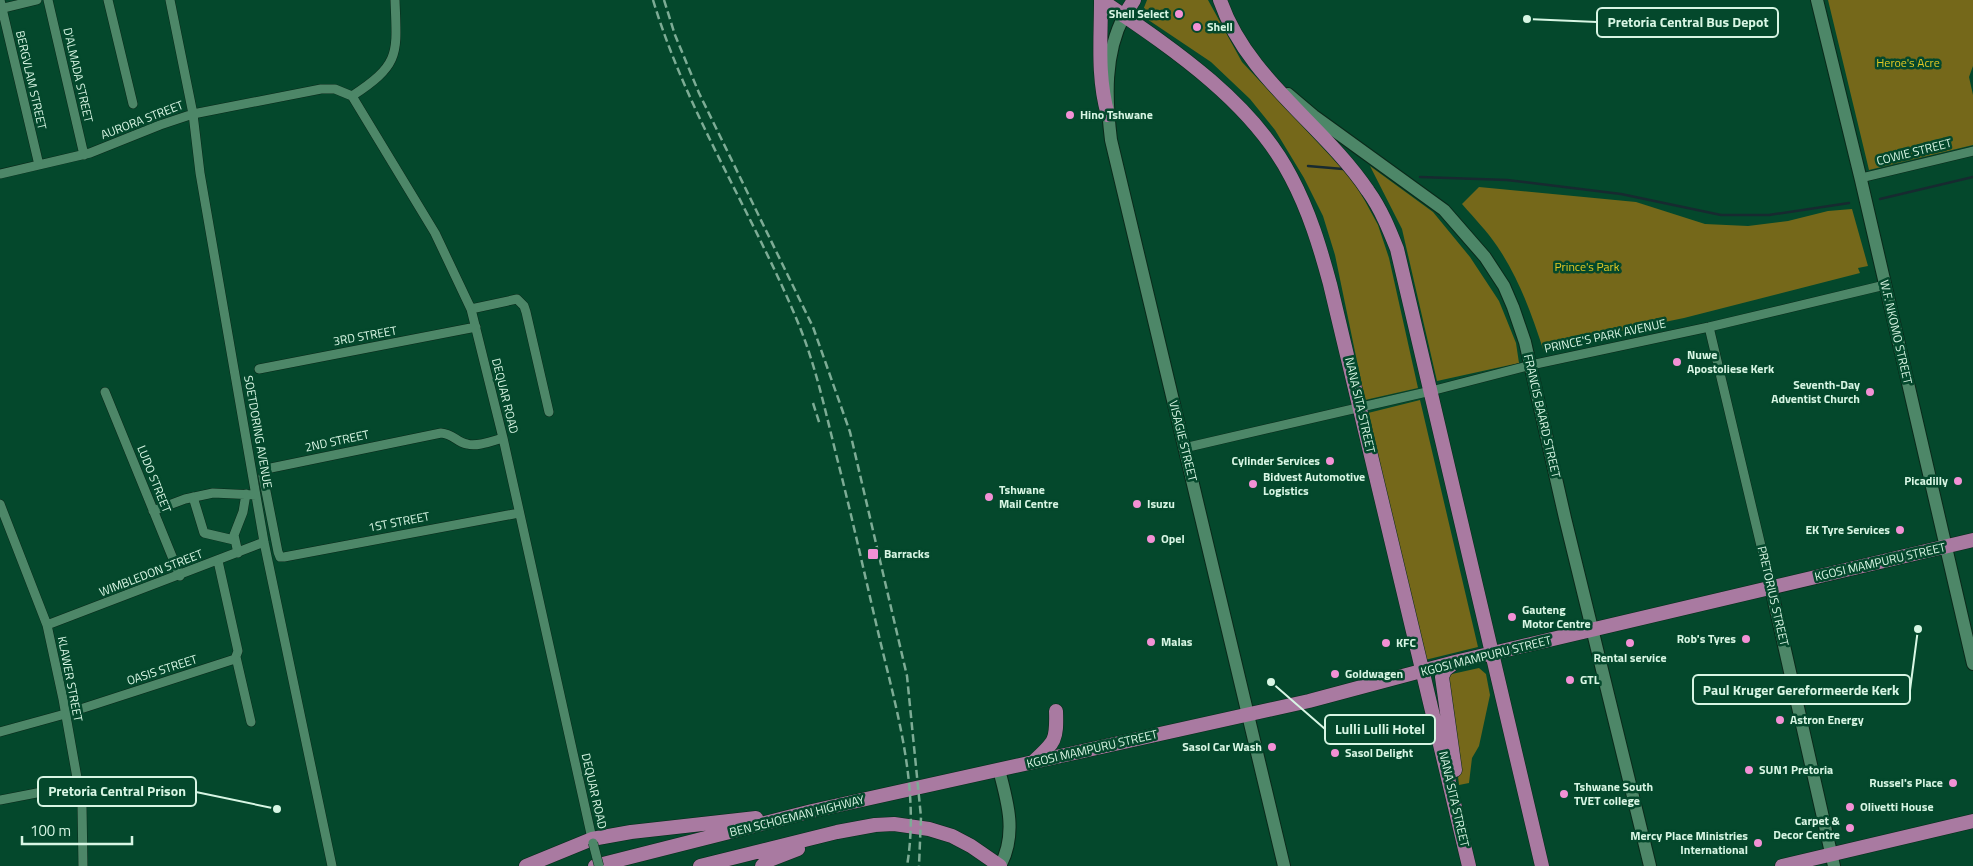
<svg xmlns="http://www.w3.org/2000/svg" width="1973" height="866" font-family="'Titillium Web',sans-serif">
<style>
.green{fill:#75681a}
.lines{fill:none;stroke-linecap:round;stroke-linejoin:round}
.stream{stroke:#172a30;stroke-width:2.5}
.street-casing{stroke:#0a291a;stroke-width:10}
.secondary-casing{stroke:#0a291a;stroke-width:14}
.primary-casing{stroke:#0a291a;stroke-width:15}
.street{stroke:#4d8768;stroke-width:9}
.secondary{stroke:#4d8768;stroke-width:12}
.primary{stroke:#a97aa1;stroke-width:14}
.rail{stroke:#7dac95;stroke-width:2.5;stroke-dasharray:8 4;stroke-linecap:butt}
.street-bridge-casing{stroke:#0a291a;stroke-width:10;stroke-linecap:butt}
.street-bridge{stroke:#4d8768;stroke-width:9}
.poi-dot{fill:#f391d5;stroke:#04482c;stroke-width:2}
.labels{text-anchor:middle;stroke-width:5;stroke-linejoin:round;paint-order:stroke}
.poi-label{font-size:12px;font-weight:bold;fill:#d8f6e4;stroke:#04482c;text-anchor:start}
.park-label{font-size:12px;fill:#e4c924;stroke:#04482c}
.street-label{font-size:12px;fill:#d8f6e4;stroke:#04482c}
.leader{fill:none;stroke:#d8f6e4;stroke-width:2}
.callout-dot{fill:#d8f6e4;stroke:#04482c;stroke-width:2}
.callout{fill:#04482c;stroke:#d8f6e4;stroke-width:2}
.callout-label{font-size:14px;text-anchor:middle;font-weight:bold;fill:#d8f6e4}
</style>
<rect width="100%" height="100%" fill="#04482c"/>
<path class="green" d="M 1147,0 L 1208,0 L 1242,62 L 1351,178 L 1365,201 L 1378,225 L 1389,258 L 1418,388 L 1365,400 L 1335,255 L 1323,216 L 1304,178 L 1275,130 L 1250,99 L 1211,62 L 1141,15 Z
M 1828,0 L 1973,0 L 1973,66 L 1969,77 L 1973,95 L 1973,145 L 1869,170 Z
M 1370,166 L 1433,212 L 1470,257 L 1499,301 L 1516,343 L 1519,363 L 1437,381 L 1402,229 Z
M 1479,187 L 1636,202 L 1705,224 L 1748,226 L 1788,221 L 1828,211 L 1852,209 L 1868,266 L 1858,268 L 1860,273 L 1684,318 L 1606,334 L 1544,352 C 1532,315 1519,278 1497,246 C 1487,231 1474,218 1462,204 Z
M 1420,400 L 1478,647 L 1425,660 L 1368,413 Z
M 1479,668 L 1486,674 L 1490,695 L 1479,746 L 1472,758 L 1469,783 L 1459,785 L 1447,681 L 1448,676 L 1452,674 Z"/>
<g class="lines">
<path class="stream" d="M 1308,166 L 1343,169
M 1420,177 L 1507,180 L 1621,194 L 1721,215 L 1769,215 L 1849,203
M 1880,199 L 1973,177"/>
<defs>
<path id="street" d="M 0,0 L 39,165
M 48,0 L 84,155
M 108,0 L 133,104
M 170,0 L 193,114 L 200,173 L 264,542 L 332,866
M 0,9 L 37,0
M 352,96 C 401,64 397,54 395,0
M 0,174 L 90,153 L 160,125 L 193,114 L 321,89 L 335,89 L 352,96 L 435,233 L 471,309 L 503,438 L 593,843
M 1861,178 L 1973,151
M 471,309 L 517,299 L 524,306 L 526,312 L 549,412
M 1709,327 L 1771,588
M 259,369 L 476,327
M 105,392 L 180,576
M 503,438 C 492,441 477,447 467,444 C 456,442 454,434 441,433 L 266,469 L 263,476 L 278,552 L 280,557 L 284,557 L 519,513
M 1184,448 L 1431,391 L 1531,365 L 1709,327 L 1885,285
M 193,497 L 204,533 L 234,540
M 0,504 L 47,625 L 63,699 L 82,806 L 83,866
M 153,511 L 185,499 L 213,493 L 256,495
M 238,553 L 234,535 L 243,512 L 246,494
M 47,625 L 264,542
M 236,657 L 251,722
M 0,732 L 65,714 L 235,659 L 238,651 L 218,561
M 0,800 L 78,785"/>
<path id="secondary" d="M 1817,0 L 1861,180 L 1973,664
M 1124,16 C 1104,54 1106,99 1111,140 L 1284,866
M 1288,94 L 1314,116 L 1444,210 L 1485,257 L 1504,286 L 1513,307 L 1525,342 L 1565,518 L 1650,866
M 1771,588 L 1834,866
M 999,770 C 1008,803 1017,835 1000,866"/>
<path id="primary" d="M 1101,0 C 1170,47 1252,101 1291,177 C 1309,211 1320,247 1330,284 L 1469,866
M 1101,0 C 1101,39 1097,77 1108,115
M 1220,0 C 1247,79 1323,124 1368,191 C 1381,209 1389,229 1397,249 L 1542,866
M 1124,16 L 1134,0
M 1454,663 L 1445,670 L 1442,677 L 1455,770
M 1033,762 C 1055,742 1057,741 1056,711
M 526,866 L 592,839 L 631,832 L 756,818
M 595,866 L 812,811 L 1309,701 L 1455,662 L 1973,540
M 700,866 L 837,832 L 875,825 L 894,824 L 929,829 L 952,836 L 971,846 L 1000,866
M 762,866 L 767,861 L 798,849
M 1782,866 L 1973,821"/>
</defs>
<use href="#street" class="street-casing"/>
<use href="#secondary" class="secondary-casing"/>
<use href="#primary" class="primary-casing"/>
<use href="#street" class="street"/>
<use href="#secondary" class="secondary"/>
<use href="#primary" class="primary"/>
<path class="rail" d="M 653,0 C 688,116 756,218 801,330 C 817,371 826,414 837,458 C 852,517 865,576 879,636 C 897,712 920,788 907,866
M 664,0 L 675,35 L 699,93 L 813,327 L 850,432 L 907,676 L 921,817 L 919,866
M 813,403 L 820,425"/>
<defs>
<path id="street-bridge" d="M 593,843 L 599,866"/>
</defs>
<use href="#street-bridge" class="street-bridge-casing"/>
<use href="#street-bridge" class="street-bridge"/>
</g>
<g class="poi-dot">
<circle cx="1179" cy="14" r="5"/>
<circle cx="1197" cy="27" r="5"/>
<circle cx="1070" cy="115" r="5"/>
<circle cx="1677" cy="362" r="5"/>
<circle cx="1870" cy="392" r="5"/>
<circle cx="1330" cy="461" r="5"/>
<circle cx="1958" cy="481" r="5"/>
<circle cx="1253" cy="484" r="5"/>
<circle cx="989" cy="497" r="5"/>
<circle cx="1137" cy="504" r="5"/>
<circle cx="1900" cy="530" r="5"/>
<circle cx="1151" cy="539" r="5"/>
<rect x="867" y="548" width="12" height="12" rx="2.5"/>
<circle cx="1512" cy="617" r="5"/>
<circle cx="1746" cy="639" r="5"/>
<circle cx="1151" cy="642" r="5"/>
<circle cx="1386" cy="643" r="5"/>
<circle cx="1630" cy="643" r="5"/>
<circle cx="1335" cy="674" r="5"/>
<circle cx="1570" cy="680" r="5"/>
<circle cx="1780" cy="720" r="5"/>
<circle cx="1272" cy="747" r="5"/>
<circle cx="1335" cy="753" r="5"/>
<circle cx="1749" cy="770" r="5"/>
<circle cx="1953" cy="783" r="5"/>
<circle cx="1564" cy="794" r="5"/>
<circle cx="1850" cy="807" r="5"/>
<circle cx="1850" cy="828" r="5"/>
<circle cx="1758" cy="843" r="5"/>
</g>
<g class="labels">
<g class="poi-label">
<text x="1169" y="18" text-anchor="end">Shell Select</text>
<text x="1207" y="31">Shell</text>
<text x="1080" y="119">Hino Tshwane</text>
<text x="1687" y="359">Nuwe<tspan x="1687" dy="14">Apostoliese Kerk</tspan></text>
<text x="1860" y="389" text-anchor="end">Seventh-Day<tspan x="1860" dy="14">Adventist Church</tspan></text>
<text x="1320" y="465" text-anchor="end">Cylinder Services</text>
<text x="1263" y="481">Bidvest Automotive<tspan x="1263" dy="14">Logistics</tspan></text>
<text x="1948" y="485" text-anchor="end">Picadilly</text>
<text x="999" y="494">Tshwane<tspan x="999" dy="14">Mail Centre</tspan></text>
<text x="1147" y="508">Isuzu</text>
<text x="1890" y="534" text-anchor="end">EK Tyre Services</text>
<text x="1161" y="543">Opel</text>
<text x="884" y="558">Barracks</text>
<text x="1522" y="614">Gauteng<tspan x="1522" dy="14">Motor Centre</tspan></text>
<text x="1736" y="643" text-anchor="end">Rob's Tyres</text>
<text x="1161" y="646">Malas</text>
<text x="1396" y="647">KFC</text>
<text x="1630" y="662" text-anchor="middle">Rental service</text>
<text x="1345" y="678">Goldwagen</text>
<text x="1580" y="684">GTL</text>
<text x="1790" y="724">Astron Energy</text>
<text x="1262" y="751" text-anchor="end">Sasol Car Wash</text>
<text x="1345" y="757">Sasol Delight</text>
<text x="1759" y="774">SUN1 Pretoria</text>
<text x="1943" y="787" text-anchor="end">Russel's Place</text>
<text x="1574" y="791">Tshwane South<tspan x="1574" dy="14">TVET college</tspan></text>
<text x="1860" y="811">Olivetti House</text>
<text x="1840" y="825" text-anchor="end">Carpet &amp;<tspan x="1840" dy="14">Decor Centre</tspan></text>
<text x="1748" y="840" text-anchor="end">Mercy Place Ministries<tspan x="1748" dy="14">International</tspan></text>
</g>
<g class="park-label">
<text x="1908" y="67">Heroe's Acre</text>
<text x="1587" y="271">Prince's Park</text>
</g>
<g class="street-label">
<text transform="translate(78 75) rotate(77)" y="4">D'ALMADA STREET</text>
<text transform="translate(31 80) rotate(77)" y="4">BERGVLAM STREET</text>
<text transform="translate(142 120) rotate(-21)" y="4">AURORA STREET</text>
<text transform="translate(1914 152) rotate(-14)" y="4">COWIE STREET</text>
<text transform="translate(1896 332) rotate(77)" y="4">W.F. NKOMO STREET</text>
<text transform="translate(365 336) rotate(-10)" y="4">3RD STREET</text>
<text transform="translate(1605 336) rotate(-12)" y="4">PRINCE'S PARK AVENUE</text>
<text transform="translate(505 396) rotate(76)" y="4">DEQUAR ROAD</text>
<text transform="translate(1360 405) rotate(77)" y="4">NANA SITA STREET</text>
<text transform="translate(1542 416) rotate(77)" y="4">FRANCIS BAARD STREET</text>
<text transform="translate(258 432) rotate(80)" y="4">SOETDORING AVENUE</text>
<text transform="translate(337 441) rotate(-12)" y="4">2ND STREET</text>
<text transform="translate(1183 441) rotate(76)" y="4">VISAGIE STREET</text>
<text transform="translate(154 479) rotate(68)" y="4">LUDO STREET</text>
<text transform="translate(399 522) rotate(-11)" y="4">1ST STREET</text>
<text transform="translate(1880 562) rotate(-13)" y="4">KGOSI MAMPURU STREET</text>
<text transform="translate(151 573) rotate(-21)" y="4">WIMBLEDON STREET</text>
<text transform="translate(1773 596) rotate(77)" y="4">PRETORIUS STREET</text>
<text transform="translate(1486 656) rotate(-14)" y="4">KGOSI MAMPURU STREET</text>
<text transform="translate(162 670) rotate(-18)" y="4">OASIS STREET</text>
<text transform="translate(70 679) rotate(79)" y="4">KLAWER STREET</text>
<text transform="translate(1092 749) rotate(-13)" y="4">KGOSI MAMPURU STREET</text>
<text transform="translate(594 791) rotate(77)" y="4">DEQUAR ROAD</text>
<text transform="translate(1454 799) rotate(77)" y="4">NANA SITA STREET</text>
<text transform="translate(797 816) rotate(-14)" y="4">BEN SCHOEMAN HIGHWAY</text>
</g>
</g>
<path class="leader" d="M1527 19L1597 22M1918 629L1910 690M1271 682L1325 729M277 809L196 792"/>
<g class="callout-dot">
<circle cx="1527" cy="19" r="5"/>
<circle cx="1918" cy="629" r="5"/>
<circle cx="1271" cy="682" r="5"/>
<circle cx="277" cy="809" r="5"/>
</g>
<g class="callout">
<rect x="1597" y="8" width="181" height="29" rx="5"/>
<rect x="1693" y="675" width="217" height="29" rx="5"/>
<rect x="1325" y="715" width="110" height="29" rx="5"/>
<rect x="38" y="777" width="158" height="29" rx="5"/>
</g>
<g class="callout-label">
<text x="1688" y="27">Pretoria Central Bus Depot</text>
<text x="1801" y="695">Paul Kruger Gereformeerde Kerk</text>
<text x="1380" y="734">Lulli Lulli Hotel</text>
<text x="117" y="796">Pretoria Central Prison</text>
</g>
<path d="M22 836v8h110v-8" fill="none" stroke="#d8f6e4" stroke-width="2.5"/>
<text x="30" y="836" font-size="15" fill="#d8f6e4" stroke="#04482c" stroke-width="4" paint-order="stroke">100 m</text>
</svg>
